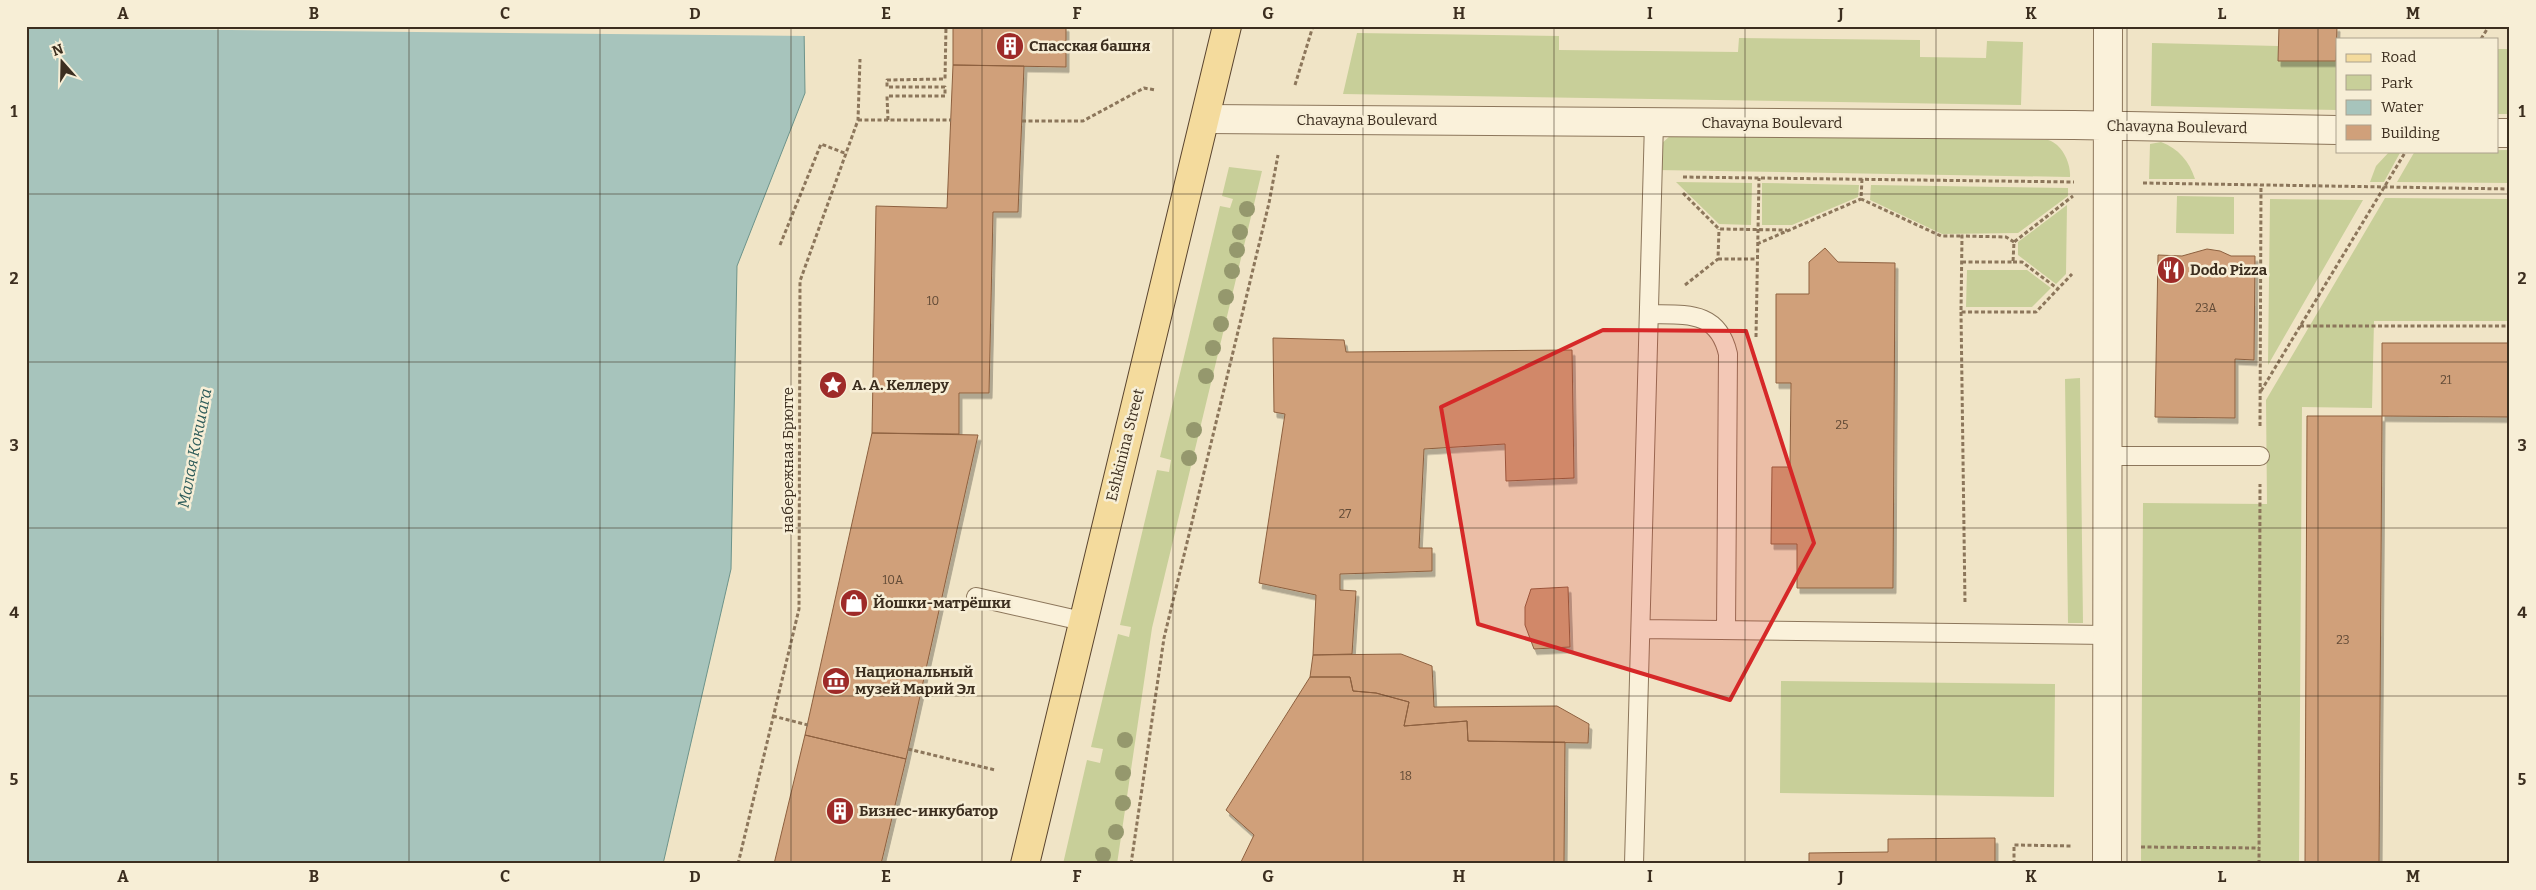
<svg xmlns="http://www.w3.org/2000/svg" width="2536" height="890" font-family="Bitter,serif">
<style>
.green{fill:#c8cf99}
.water{fill:#a7c4bc;stroke:#6d938a}
.pier{fill:#f0e4c6}
.building{fill:#d0a07a;stroke:#8d603f;filter:url(#shadow)}
.lines{fill:none;stroke-linecap:round;stroke-linejoin:round}
.service-casing{stroke:#8c765b;stroke-width:20}
.minor-casing{stroke:#8c765b;stroke-width:30}
.primary-casing{stroke:#5a442f;stroke-width:30}
.path{stroke:#8c765b;stroke-width:3;stroke-dasharray:4 2.5;stroke-linecap:butt}
.service{stroke:#faf1da;stroke-width:18}
.minor{stroke:#faf1da;stroke-width:28}
.primary{stroke:#f4db9d;stroke-width:28}
.tree{fill:#95986d}
.marked{fill:#d62828;fill-opacity:0.2;stroke:#d62828;stroke-width:4;stroke-linejoin:round}
.grid{fill:none;stroke:#3c2e1f;stroke-width:1;stroke-opacity:0.55}
.labels{text-anchor:middle;stroke-width:5;stroke-linejoin:round;paint-order:stroke}
.number-label{font-size:12px;fill:#614a36}
.poi-label{font-size:15px;font-weight:bold;fill:#3c2e1f;stroke:#f7eed6;text-anchor:start}
.street-label{font-size:15px;fill:#3c2e1f;stroke:#f7eed6}
.water-label{font-size:16px;font-style:italic;fill:#2e5c5a;stroke:#f7eed6}
.neatline{fill:none;stroke:#3c2e1f;stroke-width:2}
.grid-label{font-size:16px;text-anchor:middle;font-weight:bold;fill:#3c2e1f}
</style>
<defs>
<filter id="shadow"><feDropShadow dx="3" dy="5.5" stdDeviation="0" flood-color="#0004"/></filter>
</defs>
<rect width="100%" height="100%" fill="#f0e4c6"/>
<path class="green" d="M 1357,33 L 1559,36 L 1559,50 L 1738,52 L 1739,38 L 1920,40 L 1920,57 L 1986,58 L 1987,41 L 2023,42 L 2021,105 L 1343,94 Z
M 2152,43 L 2278,46 L 2278,61 L 2336,61 L 2337,46 L 2337,110 L 2151,106 Z
M 2497,49 L 2510,49 L 2510,114 L 2497,114 Z
M 1676,135 L 2048,140 C 2062,144 2071,163 2070,177 L 1656,170 L 1660,145 L 1670,136 Z
M 2161,142 C 2179,149 2189,161 2195,179 L 2149,179 L 2150,144 Z
M 2510,150 L 2510,183 L 2397,182 L 2415,151 Z
M 2390,151 L 2401,151 L 2384,182 L 2370,182 L 2376,166 Z
M 1229,167 L 1262,171 L 1152,628 L 1117,864 L 1063,864 L 1087,760 L 1100,763 L 1103,749 L 1091,747 L 1118,634 L 1129,637 L 1131,627 L 1120,625 L 1157,470 L 1169,472 L 1171,460 L 1160,457 L 1220,206 L 1230,208 L 1233,199 L 1222,196 Z
M 1676,182 L 1752,183 L 1751,225 L 1719,224 Z
M 1762,183 L 1859,185 L 1858,197 L 1792,225 L 1762,225 Z
M 1871,185 L 2068,188 L 2068,196 L 2018,233 L 1942,234 L 1870,200 Z
M 2177,196 L 2234,197 L 2234,234 L 2176,233 Z
M 2385,198 L 2510,199 L 2510,321 L 2374,321 L 2372,408 L 2302,407 L 2299,864 L 2141,864 L 2143,503 L 2267,504 L 2266,400 Z
M 2270,199 L 2363,200 L 2268,365 L 2268,364 Z
M 2067,205 L 2066,274 L 2056,284 L 2018,255 L 2018,242 Z
M 1967,270 L 2027,270 L 2051,288 L 2032,307 L 1966,307 Z
M 2080,378 L 2083,623 L 2068,623 L 2065,379 Z
M 1781,681 L 2055,684 L 2054,797 L 1780,793 Z"/>
<path class="water" d="M 26,26 L 804,26 L 805,93 L 737,266 L 731,569 L 663,864 L 26,864 Z"/>
<path class="pier" d="M 26,26 L 806,26 L 807,36 L 26,28 Z"/>
<path class="building" d="M 953,26 L 1066,26 L 1066,67 L 953,65 Z
M 2279,26 L 2337,26 L 2336,61 L 2278,61 Z
M 953,65 L 1024,66 L 1018,212 L 993,212 L 989,393 L 959,393 L 959,434 L 872,433 L 876,206 L 947,208 Z
M 1825,248 L 1838,262 L 1895,263 L 1893,588 L 1797,588 L 1797,544 L 1771,544 L 1772,467 L 1790,467 L 1791,383 L 1776,383 L 1776,294 L 1809,294 L 1809,262 Z
M 2207,249 L 2220,251 L 2231,256 L 2255,256 L 2254,360 L 2235,359 L 2235,418 L 2155,417 L 2158,255 L 2182,256 Z
M 1273,338 L 1344,340 L 1346,352 L 1572,350 L 1574,478 L 1506,481 L 1505,444 L 1424,449 L 1419,548 L 1432,548 L 1432,571 L 1340,574 L 1340,590 L 1356,591 L 1352,654 L 1313,655 L 1316,595 L 1259,583 L 1285,414 L 1274,412 Z
M 2382,343 L 2510,343 L 2510,417 L 2382,416 Z
M 2307,416 L 2382,416 L 2379,864 L 2305,864 Z
M 872,433 L 978,435 L 906,759 L 805,735 Z
M 1568,587 L 1570,647 L 1534,649 L 1525,625 L 1525,607 L 1531,589 Z
M 1401,654 L 1432,666 L 1434,707 L 1557,706 L 1589,724 L 1588,743 L 1468,741 L 1467,721 L 1404,726 L 1409,702 L 1376,693 L 1353,691 L 1350,677 L 1310,677 L 1313,655 Z
M 1310,677 L 1350,677 L 1353,691 L 1376,693 L 1409,702 L 1404,726 L 1467,721 L 1468,741 L 1565,742 L 1564,864 L 1240,864 L 1254,835 L 1226,810 Z
M 805,735 L 906,759 L 881,864 L 774,864 Z
M 1995,838 L 1995,864 L 1809,864 L 1809,853 L 1888,852 L 1888,839 Z"/>
<g class="lines">
<defs>
<path id="service" d="M 1649,314 C 1686,315 1718,310 1728,354 L 1726,630
M 2107,456 L 2260,456
M 976,597 L 1082,621
M 1641,629 L 2107,635
M 1634,864 L 1654,122"/>
<path id="minor" d="M 1207,119 L 2074,125 L 2337,130
M 2497,133 L 2510,133
M 2107,864 L 2108,26"/>
<path id="primary" d="M 1025,864 L 1227,26"/>
</defs>
<use href="#service" class="service-casing"/>
<use href="#minor" class="minor-casing"/>
<use href="#primary" class="primary-casing"/>
<path class="path" d="M 2481,39 L 2489,26
M 1295,85 L 1313,26
M 858,120 L 951,120
M 888,120 L 887,96 L 945,96 L 945,87 L 887,87 L 887,80 L 945,79 L 946,26
M 1022,121 L 1083,121 L 1144,88 L 1155,90
M 1683,177 L 2074,182
M 1862,179 L 1861,199 L 1941,236 L 1962,236
M 2143,183 L 2510,189
M 1683,193 L 1719,229 L 1787,230
M 2014,242 L 2006,237 L 1962,236 L 1961,312 L 2036,312 L 2072,274
M 1757,244 L 1861,199
M 780,245 L 821,144 L 847,154
M 1718,259 L 1757,259
M 1962,262 L 2013,262 L 2014,242 L 2073,196
M 2013,262 L 2022,262 L 2058,289
M 1685,285 L 1718,259 L 1719,229
M 1961,312 L 1965,604
M 2300,326 L 2510,326
M 1756,337 L 1759,178
M 2261,391 L 2406,151
M 2260,426 L 2261,185
M 773,716 L 808,725
M 908,749 L 995,770
M 2141,847 L 2259,848
M 738,864 L 799,609 L 800,281 L 858,120 L 860,59
M 1131,864 L 1164,638 L 1269,203 L 1278,155
M 2014,864 L 2014,845 L 2072,846
M 2259,864 L 2260,484"/>
<use href="#service" class="service"/>
<use href="#minor" class="minor"/>
<use href="#primary" class="primary"/>
</g>
<g class="tree">
<circle cx="1247" cy="209" r="8"/>
<circle cx="1240" cy="232" r="8"/>
<circle cx="1237" cy="250" r="8"/>
<circle cx="1232" cy="271" r="8"/>
<circle cx="1226" cy="297" r="8"/>
<circle cx="1221" cy="324" r="8"/>
<circle cx="1213" cy="348" r="8"/>
<circle cx="1206" cy="376" r="8"/>
<circle cx="1194" cy="430" r="8"/>
<circle cx="1189" cy="458" r="8"/>
<circle cx="1125" cy="740" r="8"/>
<circle cx="1123" cy="773" r="8"/>
<circle cx="1123" cy="803" r="8"/>
<circle cx="1116" cy="832" r="8"/>
<circle cx="1103" cy="855" r="8"/>
</g>
<path class="marked" d="M 1603,330 L 1746,331 L 1814,543 L 1730,700 L 1478,624 L 1441,407 Z"/>
<path class="grid" d="M 218,26 L 218,864M 409,26 L 409,864M 600,26 L 600,864M 791,26 L 791,864M 982,26 L 982,864M 1173,26 L 1173,864M 1363,26 L 1363,864M 1554,26 L 1554,864M 1745,26 L 1745,864M 1936,26 L 1936,864M 2127,26 L 2127,864M 2318,26 L 2318,864M 26,194 L 2510,194M 26,362 L 2510,362M 26,528 L 2510,528M 26,696 L 2510,696"/>
<defs>
<symbol id="building-disc" viewBox="-11 -11 22 22"><circle r="9.5" fill="#9e2a28" stroke="#f7eed6"/><path d="M-4-6H4V6H1V3H-1V6H-4ZM-2.5-4.3h1.7v1.8h-1.7ZM.8-4.3h1.7v1.8H.8ZM-2.5-1h1.7V.8h-1.7ZM.8-1h1.7V.8H.8Z" fill="#fff"/></symbol>
<symbol id="restaurant-disc" viewBox="-11 -11 22 22"><circle r="9.5" fill="#9e2a28" stroke="#f7eed6"/><path d="M-5-6h1v4h1v-4h1v4h1v-4h1v5L-1.5 .5V6h-2V.5L-5-1ZM5-6V6H3V1.5H1.5Q1.5-4 5-6Z" fill="#fff"/></symbol>
<symbol id="sight-disc" viewBox="-11 -11 22 22"><circle r="9.5" fill="#9e2a28" stroke="#f7eed6"/><path d="M0-6L1.8-2.2L6-1.7L2.9 1.2L3.7 5.4L0 3.3L-3.7 5.4L-2.9 1.2L-6-1.7L-1.8-2.2Z" fill="#fff"/></symbol>
<symbol id="shop-disc" viewBox="-11 -11 22 22"><circle r="9.5" fill="#9e2a28" stroke="#f7eed6"/><path d="M-5-2.5h2.3a2.7 3.5 0 0 1 5.4 0H5L5.5 6h-11ZM-1.5-2.5h3a1.5 2.3 0 0 0-3 0Z" fill="#fff"/></symbol>
<symbol id="museum-disc" viewBox="-11 -11 22 22"><circle r="9.5" fill="#9e2a28" stroke="#f7eed6"/><path d="M0-6L6-3V-2H-6V-3ZM-5-1h2V3h-2ZM-1-1h2V3h-2ZM3-1h2V3H3ZM-6 4H6V6H-6Z" fill="#fff"/></symbol>
</defs>
<g fill-rule="evenodd">
<use href="#building-disc" x="994" y="30" width="32" height="32"/>
<use href="#restaurant-disc" x="2155" y="254" width="32" height="32"/>
<use href="#sight-disc" x="817" y="369" width="32" height="32"/>
<use href="#shop-disc" x="838" y="587" width="32" height="32"/>
<use href="#museum-disc" x="820" y="665" width="32" height="32"/>
<use href="#building-disc" x="824" y="795" width="32" height="32"/>
</g>
<g class="labels">
<g class="number-label">
<text x="933" y="305">10</text>
<text x="2206" y="312">23А</text>
<text x="2446" y="384">21</text>
<text x="1842" y="429">25</text>
<text x="1345" y="518">27</text>
<text x="893" y="584">10А</text>
<text x="2343" y="644">23</text>
<text x="1406" y="780">18</text>
</g>
<g class="poi-label">
<text x="1029" y="51">Спасская башня</text>
<text x="2190" y="275">Dodo Pizza</text>
<text x="852" y="390">А. А. Келлеру</text>
<text x="873" y="608">Йошки-матрёшки</text>
<text x="855" y="677">Национальный<tspan x="855" dy="17">музей Марий Эл</tspan></text>
<text x="859" y="816">Бизнес-инкубатор</text>
</g>
<g class="street-label">
<text x="1367" y="125">Chavayna Boulevard</text>
<text x="1772" y="128">Chavayna Boulevard</text>
<text transform="translate(2177 127) rotate(1)" y="5">Chavayna Boulevard</text>
<text transform="translate(1125 445) rotate(-76)" y="5">Eshkinina Street</text>
<text transform="translate(788 460) rotate(-90)" y="5">набережная Брюгге</text>
</g>
<g class="water-label">
<text transform="translate(194 448) rotate(-79)" y="6">Малая Кокшага</text>
</g>
</g>
<rect width="2536" height="890" fill="none" stroke="#f7eed6" stroke-width="55"/>
<rect x="2336" y="38" width="162" height="115" fill="#f7eed6" stroke="#aca18d"/>
<rect x="2346" y="54" width="25" height="8" fill="#f4db9d" stroke="#aca18d"/>
<text x="2381" y="62" font-size="15" fill="#3c2e1f">Road</text>
<rect x="2346" y="75" width="25" height="15" fill="#c8cf99" stroke="#aca18d"/>
<text x="2381" y="88" font-size="15" fill="#3c2e1f">Park</text>
<rect x="2346" y="100" width="25" height="15" fill="#a7c4bc" stroke="#aca18d"/>
<text x="2381" y="112" font-size="15" fill="#3c2e1f">Water</text>
<rect x="2346" y="125" width="25" height="15" fill="#d0a07a" stroke="#aca18d"/>
<text x="2381" y="138" font-size="15" fill="#3c2e1f">Building</text>
<g transform="translate(62 62) rotate(340)" stroke="#f7eed6" stroke-width="4" paint-order="stroke">
<path d="M0-4L9 19L0 12L-9 19Z" fill="#3c2e1f"/>
<text y="-8" font-size="14" font-weight="bold" text-anchor="middle" fill="#3c2e1f">N</text>
</g>
<rect x="28" y="28" width="2480" height="834" class="neatline"/>
<g class="grid-label">
<text x="123" y="19">A</text>
<text x="314" y="19">B</text>
<text x="505" y="19">C</text>
<text x="695" y="19">D</text>
<text x="886" y="19">E</text>
<text x="1077" y="19">F</text>
<text x="1268" y="19">G</text>
<text x="1459" y="19">H</text>
<text x="1650" y="19">I</text>
<text x="1841" y="19">J</text>
<text x="2031" y="19">K</text>
<text x="2222" y="19">L</text>
<text x="2413" y="19">M</text>
<text x="14" y="117">1</text>
<text x="2522" y="117">1</text>
<text x="14" y="284">2</text>
<text x="2522" y="284">2</text>
<text x="14" y="451">3</text>
<text x="2522" y="451">3</text>
<text x="14" y="618">4</text>
<text x="2522" y="618">4</text>
<text x="14" y="785">5</text>
<text x="2522" y="785">5</text>
<text x="123" y="882">A</text>
<text x="314" y="882">B</text>
<text x="505" y="882">C</text>
<text x="695" y="882">D</text>
<text x="886" y="882">E</text>
<text x="1077" y="882">F</text>
<text x="1268" y="882">G</text>
<text x="1459" y="882">H</text>
<text x="1650" y="882">I</text>
<text x="1841" y="882">J</text>
<text x="2031" y="882">K</text>
<text x="2222" y="882">L</text>
<text x="2413" y="882">M</text>
</g>
</svg>
